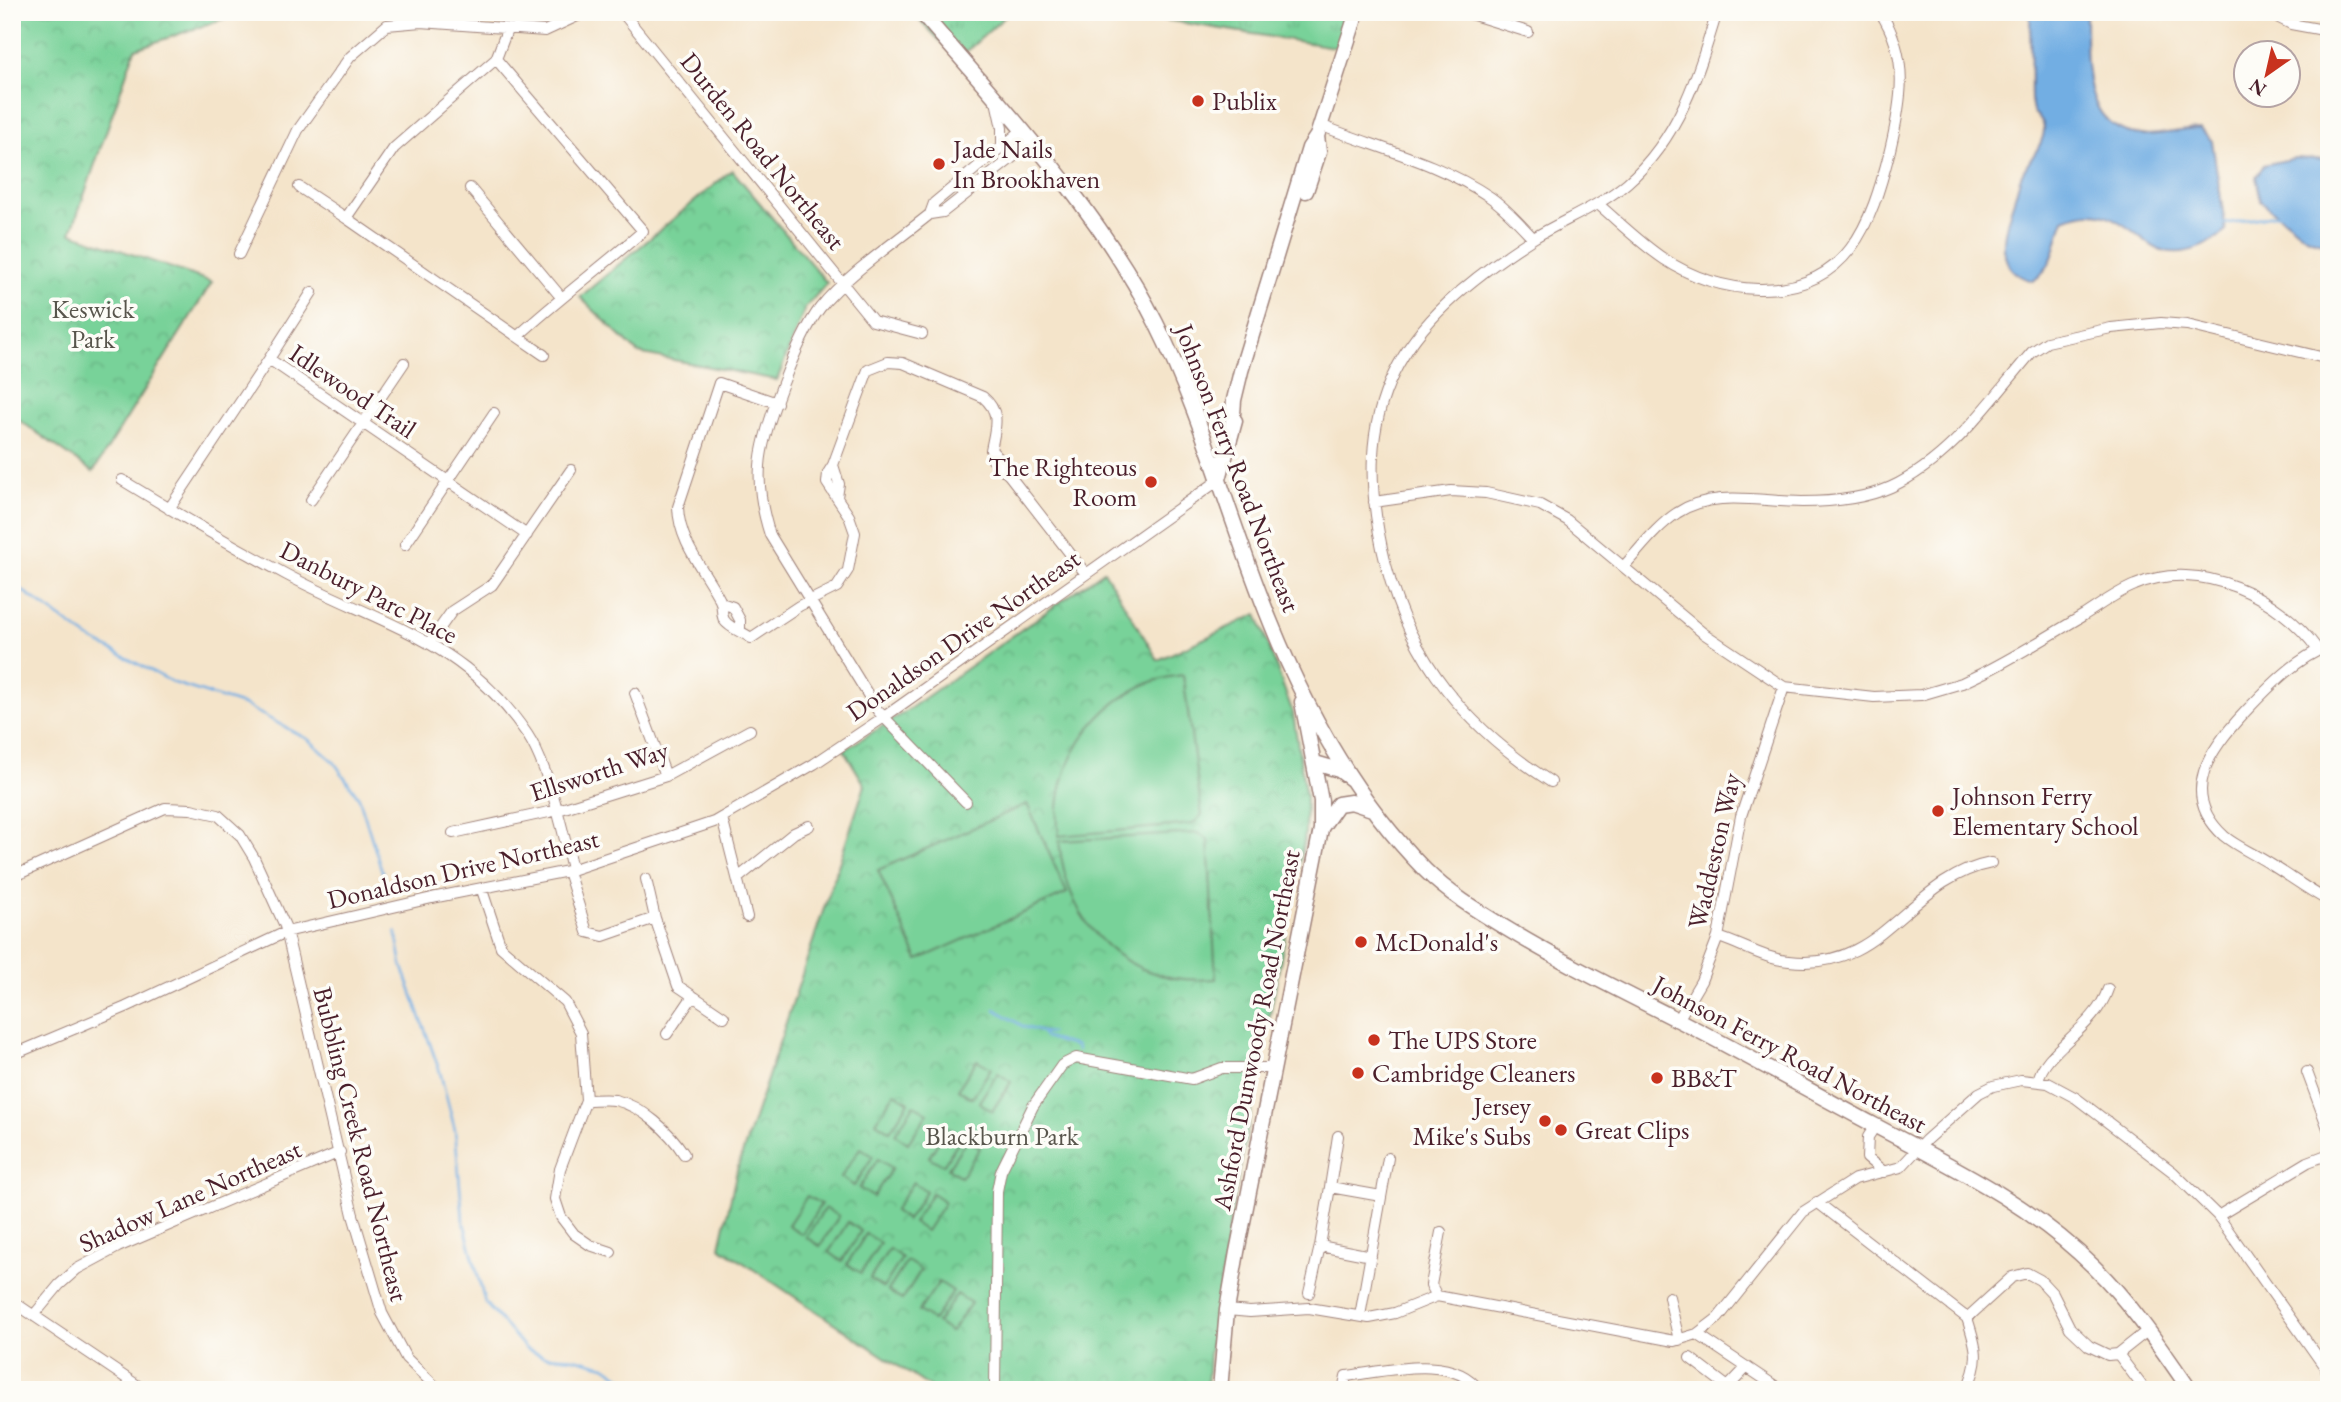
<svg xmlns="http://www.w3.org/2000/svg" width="2341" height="1402" font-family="'EB Garamond',serif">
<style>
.grass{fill:url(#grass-tufts);stroke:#617862;stroke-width:2}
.park{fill:url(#park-crowns);stroke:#617862;stroke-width:2}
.garden{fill:#78d299;stroke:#617862;stroke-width:2}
.water{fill:#72aee3;stroke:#5e6687;stroke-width:2}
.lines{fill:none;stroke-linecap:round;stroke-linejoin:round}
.stream{stroke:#72aee3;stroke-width:2.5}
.minor-casing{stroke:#9f827a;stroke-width:12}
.secondary-casing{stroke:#9f827a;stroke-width:17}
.minor{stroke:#fff;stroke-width:10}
.secondary{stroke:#fff;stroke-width:14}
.poi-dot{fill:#c8321e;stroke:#fdfcf7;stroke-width:2.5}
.labels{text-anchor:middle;stroke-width:7;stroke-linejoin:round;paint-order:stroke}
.poi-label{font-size:26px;fill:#4a1f2b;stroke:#fdfcf7;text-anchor:start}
.street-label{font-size:26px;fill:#4a1f2b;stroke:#fdfcf7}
.park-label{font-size:26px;fill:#58554c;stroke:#fdfcf7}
</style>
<defs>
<pattern id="grass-tufts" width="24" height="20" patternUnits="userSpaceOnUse" patternTransform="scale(1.75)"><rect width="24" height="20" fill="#78d299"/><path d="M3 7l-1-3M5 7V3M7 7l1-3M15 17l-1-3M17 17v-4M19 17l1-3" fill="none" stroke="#69b484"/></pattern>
<pattern id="park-crowns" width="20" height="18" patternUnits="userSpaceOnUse" patternTransform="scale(1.75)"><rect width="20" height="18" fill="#78d299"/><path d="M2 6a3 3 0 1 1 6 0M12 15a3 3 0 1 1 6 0" fill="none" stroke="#69b484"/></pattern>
</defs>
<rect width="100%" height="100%" fill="#fdfcf7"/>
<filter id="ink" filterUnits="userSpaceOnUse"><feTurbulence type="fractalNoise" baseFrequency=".0143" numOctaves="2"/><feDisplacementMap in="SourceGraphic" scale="14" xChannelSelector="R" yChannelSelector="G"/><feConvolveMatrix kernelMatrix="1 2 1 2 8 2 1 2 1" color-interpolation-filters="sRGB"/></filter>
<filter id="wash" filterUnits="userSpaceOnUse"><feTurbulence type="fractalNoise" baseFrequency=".00686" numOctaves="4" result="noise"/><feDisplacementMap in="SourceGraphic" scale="28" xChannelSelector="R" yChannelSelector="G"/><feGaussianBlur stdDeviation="1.57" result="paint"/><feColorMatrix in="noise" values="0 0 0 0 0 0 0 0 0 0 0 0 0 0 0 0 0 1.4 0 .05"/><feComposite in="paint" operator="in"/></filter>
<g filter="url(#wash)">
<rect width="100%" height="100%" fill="#f4e4ca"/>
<path class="grass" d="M 912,12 L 1010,12 L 958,59 Z
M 1116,12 L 1354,12 L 1340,48 Z"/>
<path class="park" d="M 12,12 L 243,12 L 135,49 L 71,233 L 212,282 L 93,472 L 12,415 Z
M 732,170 L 827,283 L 805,308 L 777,380 L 638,353 L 580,297 Z
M 1104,571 L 1158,660 L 1257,614 L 1293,713 L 1306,798 L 1305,835 L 1233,1204 L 1209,1355 L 1207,1390 L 934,1390 L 720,1247 L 737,1170 L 865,785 L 844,750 L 905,712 Z"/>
<path class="garden" d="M 1183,675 L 1202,815 L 1193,824 L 1059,836 C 1048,761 1106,682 1183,675 Z
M 1027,804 L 1067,893 L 918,960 L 878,870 Z
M 1198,833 L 1208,840 L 1216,979 C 1126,987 1068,929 1059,841 Z
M 977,1060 L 991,1068 L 972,1098 L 958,1089 Z
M 998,1073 L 1011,1082 L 992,1111 L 979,1102 Z
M 895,1093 L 909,1102 L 890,1131 L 876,1122 Z
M 914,1105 L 928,1113 L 908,1143 L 895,1134 Z
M 948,1127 L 962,1136 L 943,1165 L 929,1157 Z
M 967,1139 L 980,1148 L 961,1177 L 948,1168 Z
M 860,1148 L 873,1156 L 854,1186 L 841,1177 Z
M 878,1159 L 892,1168 L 873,1197 L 859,1188 Z
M 913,1182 L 926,1191 L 907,1220 L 894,1211 Z
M 932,1193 L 945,1202 L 926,1231 L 913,1223 Z
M 807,1196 L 821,1204 L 802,1234 L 788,1225 Z
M 825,1208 L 839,1216 L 820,1246 L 806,1237 Z
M 848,1222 L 861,1231 L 842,1261 L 829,1252 Z
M 866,1234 L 880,1243 L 861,1273 L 847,1264 Z
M 889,1249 L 902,1258 L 883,1288 L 870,1279 Z
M 907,1261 L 921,1270 L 902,1300 L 888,1291 Z
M 939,1282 L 953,1291 L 933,1321 L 919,1311 Z
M 957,1294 L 971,1303 L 951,1332 L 937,1323 Z"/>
<path class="water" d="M 2030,12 L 2086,12 C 2087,57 2079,130 2142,135 C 2161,136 2182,129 2201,129 L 2212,141 L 2226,231 C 2207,247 2181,259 2156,248 C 2150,245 2143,239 2138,235 C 2112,215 2096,206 2064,219 C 2054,243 2057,265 2033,281 C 1991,271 2004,230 2014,200 C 2017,192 2018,182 2022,174 C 2029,160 2043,146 2044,130 C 2045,122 2039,117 2033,112 L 2031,100 Z
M 2295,158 L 2329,160 L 2329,245 L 2306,237 L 2261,201 L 2256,177 L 2264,165 Z"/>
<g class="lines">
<path class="stream" d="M 2224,224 L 2279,214
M 12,583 L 87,637 L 174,683 L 246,706 L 309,740 L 334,762 L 359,798 L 386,884
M 396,932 L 402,965 L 440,1072 L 455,1130 L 463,1219 L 485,1303 L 526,1349 L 544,1356 L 574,1358 L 605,1366 L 640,1390
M 995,1009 L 1024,1027 L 1042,1032 L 1045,1038 L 1076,1046 L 1077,1050
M 1042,1032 L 1051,1033"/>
</g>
</g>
<g filter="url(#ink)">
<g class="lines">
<defs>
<path id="minor" d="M 622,12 L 873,321 L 922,334
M 1464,12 L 1528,32
M 2267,12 L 2291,24 L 2329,31
M 507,30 L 496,59 L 394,148 L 346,218 L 544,355
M 496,59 L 643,231 C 602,267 558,299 518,336
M 996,101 L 1002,128 L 1002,146
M 1320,125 C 1377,148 1438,162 1490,197 C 1506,208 1520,224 1533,238
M 299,187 L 346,218
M 470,188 L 561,297
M 1598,204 C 1619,222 1640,243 1664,259 C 1693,278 1724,288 1758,289 C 1848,291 1871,225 1890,150 C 1902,100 1910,57 1880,12
M 930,214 L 943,212 L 1031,143
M 239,254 L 298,130 L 350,57 L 387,25 L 421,22 L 545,31 L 586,12
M 269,359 L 312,292
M 777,403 L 719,383 L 678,507 C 679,543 704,569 720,600 C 723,606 721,614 724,620 C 730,629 743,632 751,638 L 799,606 L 837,587 L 848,570 L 855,533 L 849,516 L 827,483 L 828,473 L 833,465 L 868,370 L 888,362 L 903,363 L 983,397 C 1002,413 995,428 991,450
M 991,450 L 1009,469 L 1009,475 L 993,460 Z
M 833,465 L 839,484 L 837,497
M 1009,475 L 1086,574
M 122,480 C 176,513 231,545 287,575 C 380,624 463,639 527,734 C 548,765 563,831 572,869
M 311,500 L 404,363
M 1374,502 L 1451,491 L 1486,493 L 1540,505 L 1567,520 L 1703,633 L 1784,687 L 1874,697 L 1921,695 L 1962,683 L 1987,671 C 2020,654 2052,634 2084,615 C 2100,605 2117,592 2135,585 C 2200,557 2280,597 2318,650
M 169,509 L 269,359 L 527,535
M 405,545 L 494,413
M 1624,566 C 1640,549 1657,526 1677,513 C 1712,489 1762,502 1802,502 C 1831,502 1864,499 1891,487 C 1951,459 1990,401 2032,352 L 2047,342 L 2111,328 L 2161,323 L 2187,325 L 2329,359
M 721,603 L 733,607 L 740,620 L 740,629
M 430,642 L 452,611 L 492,585 L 571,470
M 2329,646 C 2297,657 2268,688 2245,712 C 2211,748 2177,793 2224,836 C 2237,847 2255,854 2270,864 C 2290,876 2308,890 2329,901
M 635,693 L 666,776
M 1551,782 C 1467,728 1411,662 1386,565 C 1345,404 1399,324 1532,239 C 1563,220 1599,207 1627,183 C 1679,138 1698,75 1717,12
M 966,802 L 878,711 L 770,535 C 763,513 758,490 760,466 C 762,430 798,337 820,308 C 846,275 897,241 930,214 L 934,203 L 1021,131
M 722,818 L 747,917
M 453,833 L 558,810 L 666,776 L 750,730
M 568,871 L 587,932 L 603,936 L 655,918 L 678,986 L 724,1017
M 12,877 L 165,808 L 191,809 L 218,815 L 240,835 L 254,858 L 285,926 L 353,1215 L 382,1313 L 406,1358 L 439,1390
M 738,878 L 794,833 L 809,826
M 646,879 L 655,918
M 482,890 L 501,947 L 565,1002 L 581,1033 L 586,1100 L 560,1169 L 555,1199 L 561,1217 L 574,1234 L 590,1245 L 611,1252
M 1718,937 C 1742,944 1764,959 1789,961 C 1884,973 1908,879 1991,863
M 1678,1020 L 1701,981 L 1718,937 L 1741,816 L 1784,687
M 667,1034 L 693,996
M 12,1055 L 126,1007 L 286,932 L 432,898 L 568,871 L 714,822 L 814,764 L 884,717 L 1219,480
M 2307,1072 L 2329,1131
M 2038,1081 C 2044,1049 2095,1029 2108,989
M 586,1100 C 595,1100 606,1099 615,1100 C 642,1106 670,1132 684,1154
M 1875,1126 L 1868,1137 L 1867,1158 L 1884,1172
M 1338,1136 L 1330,1187 L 1381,1196
M 1330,1187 L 1320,1246 L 1371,1256
M 1817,1202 L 1967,1318 C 1977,1348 1981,1361 1966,1390
M 2218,1216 L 2308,1162 L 2329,1154
M 1309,1293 L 1320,1246
M 1437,1296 L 1431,1285 L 1441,1232
M 1669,1297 L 1679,1340
M 12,1301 L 144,1390
M 1227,1310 L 1250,1312 L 1309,1308 L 1369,1318 L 1395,1313 L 1437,1296 L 1674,1341 L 1697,1334 L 1718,1318 L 1803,1212 L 1855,1179 L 1901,1167 L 1926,1140 L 1979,1093 L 1993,1086 L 2021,1080 L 2048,1083 L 2076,1098 L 2173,1172 L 2218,1216 L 2329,1373
M 34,1315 L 59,1285 L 77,1269 L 118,1247 L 340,1152
M 1360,1316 L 1388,1158
M 1967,1318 L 2012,1277 L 2027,1273 L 2040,1280 L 2053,1294 L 2070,1328 L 2089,1346 L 2108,1355 L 2118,1354 L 2147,1331
M 1697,1334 L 1781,1390
M 2118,1354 L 2145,1390
M 1690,1358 L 1728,1387 L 1747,1367
M 995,1390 L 997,1191 L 1001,1171 L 1033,1106 L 1062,1065 L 1076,1058 L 1192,1079 L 1222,1068 L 1275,1068
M 1343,1390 L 1346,1376 C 1383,1372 1453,1352 1479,1390"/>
<path id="secondary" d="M 921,12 C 1003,108 1099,209 1156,323 C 1204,419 1230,524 1271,623 C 1307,712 1358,802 1425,870 C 1448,893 1476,910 1504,927 C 1563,963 1623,992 1684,1023 C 1748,1056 1810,1091 1874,1125 C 1951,1166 2031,1204 2094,1267 C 2131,1303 2161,1348 2190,1390
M 1306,191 L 1319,152 L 1317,136
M 1232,429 L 1234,400 L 1241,371 L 1309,148 L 1317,136 L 1357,12
M 1219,479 L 1235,421
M 1315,763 L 1339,770 L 1351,779
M 1321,828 L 1338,804 L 1351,802 L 1372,809
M 1220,1390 L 1227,1310 L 1237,1252 L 1321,829 L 1321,801 L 1302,702"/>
</defs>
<use href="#minor" class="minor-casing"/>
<use href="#secondary" class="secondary-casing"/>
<use href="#minor" class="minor"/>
<use href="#secondary" class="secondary"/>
</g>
</g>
<g class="poi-dot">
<circle cx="1198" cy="101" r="7"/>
<circle cx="939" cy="164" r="7"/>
<circle cx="1151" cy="482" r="7"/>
<circle cx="1938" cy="811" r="7"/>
<circle cx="1361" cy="942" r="7"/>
<circle cx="1374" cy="1040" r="7"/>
<circle cx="1358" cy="1073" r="7"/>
<circle cx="1657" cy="1078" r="7"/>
<circle cx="1545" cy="1121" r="7"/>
<circle cx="1561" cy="1130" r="7"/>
</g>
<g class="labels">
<g class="poi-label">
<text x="1212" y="110">Publix</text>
<text x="953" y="158">Jade Nails<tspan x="953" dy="30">In Brookhaven</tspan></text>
<text x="1137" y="476" text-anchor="end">The Righteous<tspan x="1137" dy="30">Room</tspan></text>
<text x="1952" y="805">Johnson Ferry<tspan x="1952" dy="30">Elementary School</tspan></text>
<text x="1375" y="951">McDonald's</text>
<text x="1388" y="1049">The UPS Store</text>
<text x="1372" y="1082">Cambridge Cleaners</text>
<text x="1671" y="1087">BB&amp;T</text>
<text x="1531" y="1115" text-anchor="end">Jersey<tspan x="1531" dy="30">Mike's Subs</tspan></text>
<text x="1575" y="1139">Great Clips</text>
</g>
<g class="street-label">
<text transform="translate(763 151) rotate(51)" y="9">Durden Road Northeast</text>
<text transform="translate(353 391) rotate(34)" y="9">Idlewood Trail</text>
<text transform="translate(1238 468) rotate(69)" y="9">Johnson Ferry Road Northeast</text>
<text transform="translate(369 592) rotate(27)" y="9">Danbury Parc Place</text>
<text transform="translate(963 635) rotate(-35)" y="9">Donaldson Drive Northeast</text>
<text transform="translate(599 771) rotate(-18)" y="9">Ellsworth Way</text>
<text transform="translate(1714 851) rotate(-77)" y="9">Waddeston Way</text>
<text transform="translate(463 869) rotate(-13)" y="9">Donaldson Drive Northeast</text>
<text transform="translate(1256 1030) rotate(-79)" y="9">Ashford Dunwoody Road Northeast</text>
<text transform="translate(1790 1054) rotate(28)" y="9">Johnson Ferry Road Northeast</text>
<text transform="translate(361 1144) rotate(76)" y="9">Bubbling Creek Road Northeast</text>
<text transform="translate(190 1196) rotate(-24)" y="9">Shadow Lane Northeast</text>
</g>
<g class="park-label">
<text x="93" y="318">Keswick<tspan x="93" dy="30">Park</tspan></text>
<text x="1002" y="1145">Blackburn Park</text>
</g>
</g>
<rect width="2341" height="1402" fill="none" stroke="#fdfcf7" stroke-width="42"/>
<g transform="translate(2267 74) rotate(214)"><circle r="33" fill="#fdfcf7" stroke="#b5a4a5" stroke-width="2"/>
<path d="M0-5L12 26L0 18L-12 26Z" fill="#c8321e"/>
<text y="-10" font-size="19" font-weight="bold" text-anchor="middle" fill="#4a1f2b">N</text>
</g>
</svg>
